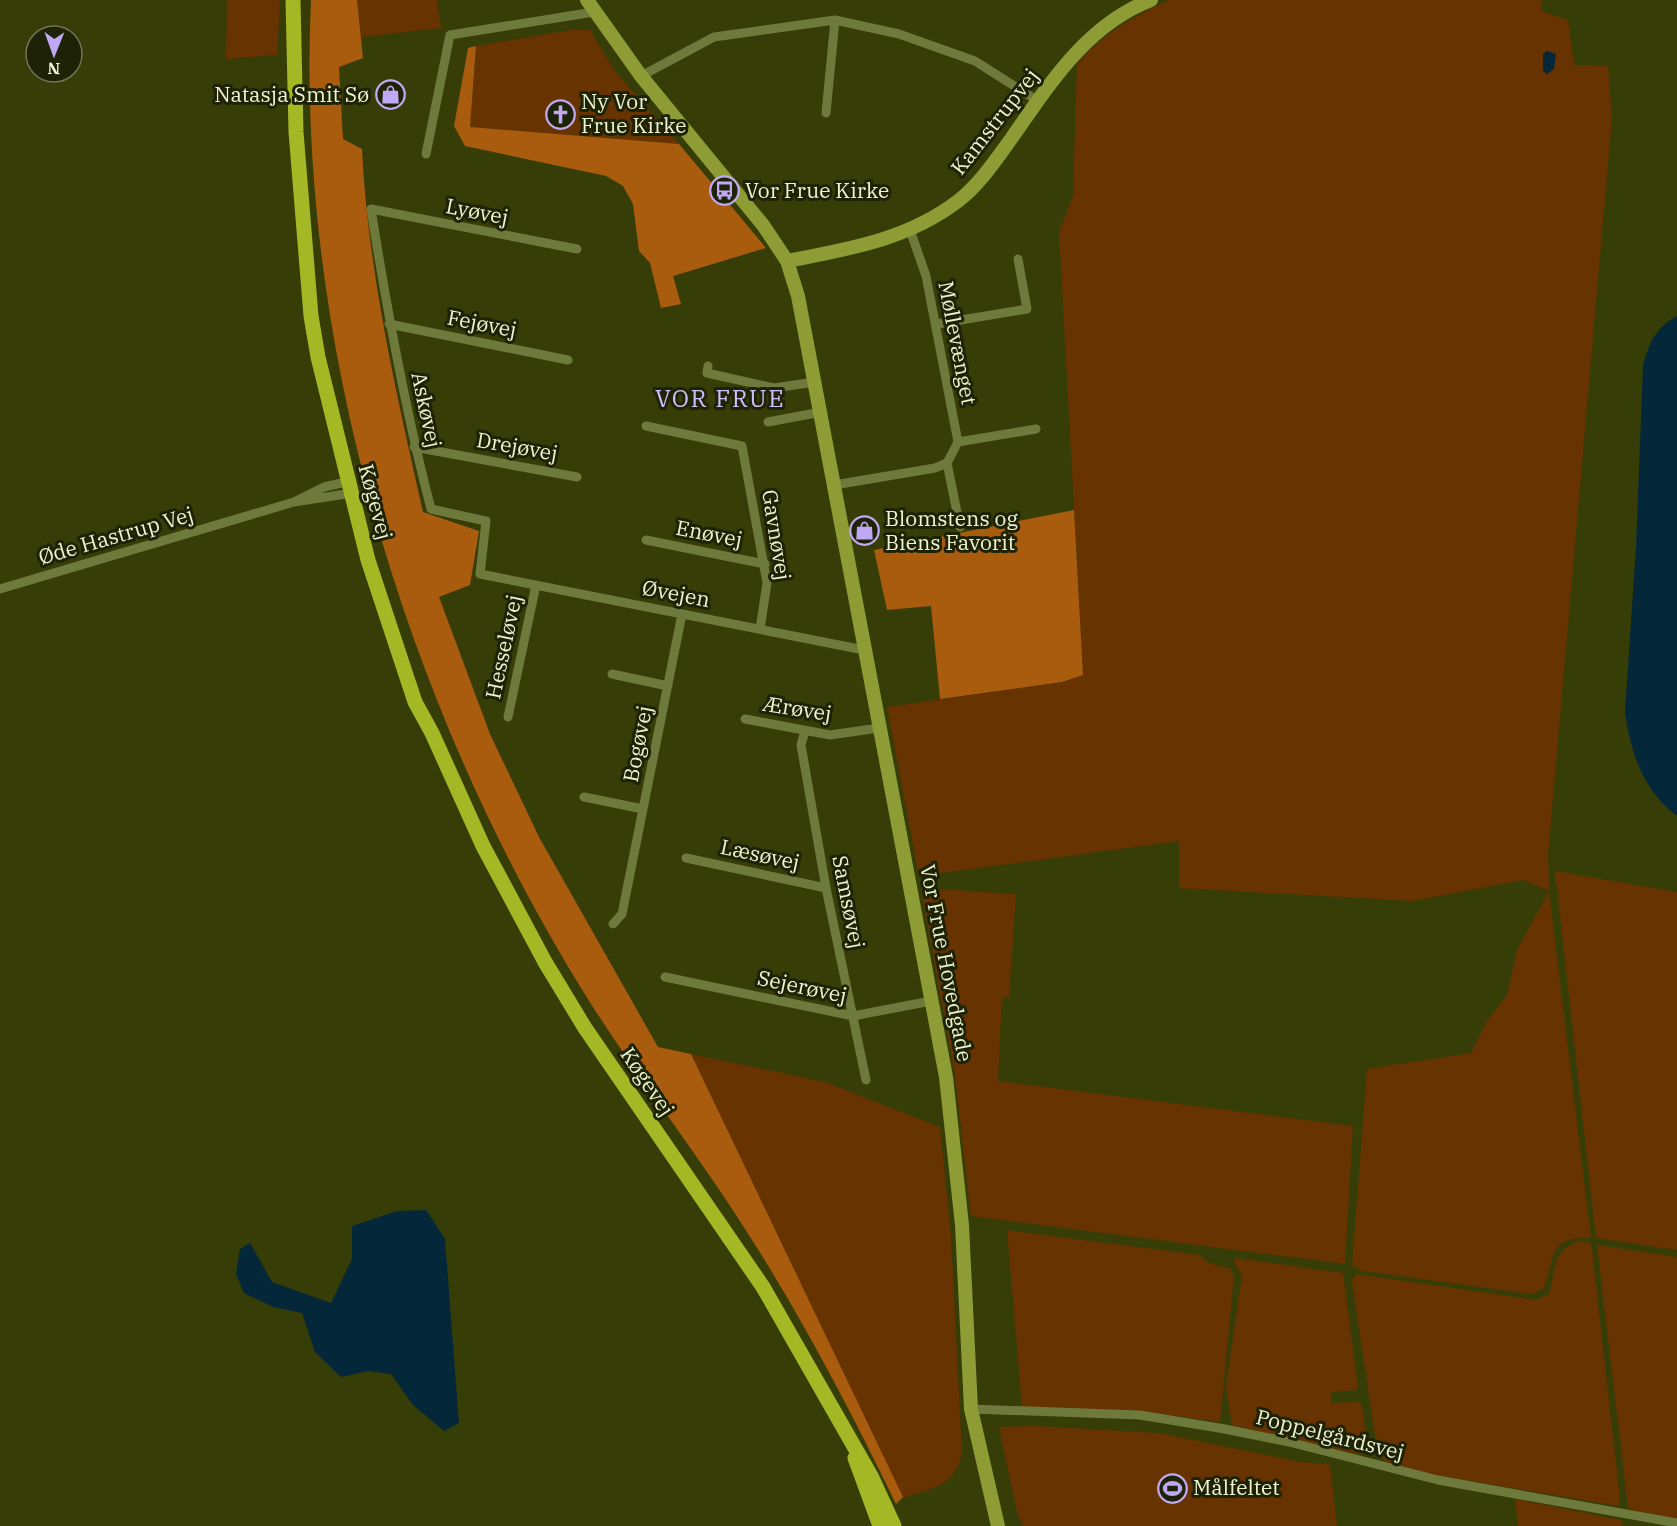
<svg xmlns="http://www.w3.org/2000/svg" width="1677" height="1526" font-family="'IBM Plex Serif',serif">
<style>
.green{fill:#673300}
.forest{fill:#a95b0e}
.water{fill:#05273a}
.lines{fill:none;stroke-linecap:round;stroke-linejoin:round}
.street{stroke:#6e793c;stroke-width:9}
.secondary{stroke:#8d9c34;stroke-width:14}
.primary{stroke:#a4b724;stroke-width:15}
.labels{text-anchor:middle;stroke-width:6;stroke-linejoin:round;paint-order:stroke}
.poi-label{font-size:21px;fill:#ecf4d1;stroke:#1e2206;text-anchor:start}
.street-label{font-size:21px;fill:#ecf4d1;stroke:#1e2206}
.quarter-label{font-size:24px;letter-spacing:1.5px;fill:#cebff8;stroke:#1e2206}
</style>
<rect width="100%" height="100%" fill="#363d07"/>
<path class="green" d="M 227,0 L 280,0 L 277,55 L 226,59 Z
M 357,0 L 437,0 L 441,28 L 361,37 Z
M 1169,0 L 1542,0 L 1541,11 L 1568,20 L 1574,65 L 1608,66 L 1612,118 L 1548,855 L 1549,891 L 1591,1238 C 1546,1237 1557,1256 1543,1289 L 1532,1294 L 1363,1271 L 1352,1265 L 1367,1069 L 1471,1053 L 1487,1021 L 1507,995 L 1517,950 L 1549,891 L 1523,880 L 1413,901 L 1179,888 L 1179,841 L 919,876 L 887,707 L 1062,682 L 1083,674 L 1059,232 L 1073,196 L 1077,64 C 1103,34 1133,16 1169,0 Z
M 571,30 L 590,30 L 614,70 L 679,144 L 470,127 L 476,46 Z
M 1555,871 L 1677,892 L 1677,1250 L 1596,1238 Z
M 921,888 L 1016,894 L 1009,997 L 1002,997 L 998,1081 L 1353,1126 L 1345,1264 L 971,1216 L 955,1075 Z
M 691,1054 L 825,1082 L 940,1127 L 951,1236 L 962,1454 C 953,1488 933,1487 903,1498 Z
M 1007,1230 L 1200,1255 L 1209,1263 L 1229,1268 L 1234,1275 L 1220,1422 L 1140,1411 L 1022,1407 Z
M 1580,1241 L 1590,1243 L 1592,1249 L 1620,1499 L 1618,1506 L 1419,1472 L 1386,1463 L 1377,1449 L 1352,1282 L 1356,1274 L 1536,1300 L 1549,1294 C 1556,1268 1551,1251 1580,1241 Z
M 1597,1245 L 1677,1257 L 1677,1520 L 1634,1511 L 1628,1507 Z
M 1236,1258 L 1343,1273 L 1358,1387 L 1356,1390 L 1331,1392 L 1331,1403 L 1359,1402 L 1362,1406 L 1368,1447 L 1362,1455 L 1232,1425 L 1226,1386 L 1242,1276 L 1234,1262 Z
M 1035,1426 L 1159,1433 L 1301,1462 L 1330,1464 L 1337,1526 L 1023,1526 L 1017,1512 L 999,1427 Z
M 1515,1499 L 1621,1520 L 1623,1526 L 1518,1526 Z"/>
<path class="forest" d="M 311,0 L 357,0 L 363,58 L 339,67 L 343,139 L 362,149 C 368,272 396,392 423,512 L 479,531 L 470,585 L 439,597 L 490,734 L 539,837 L 658,1047 L 691,1054 L 903,1497 L 896,1504 C 848,1405 797,1308 736,1215 C 690,1144 637,1076 591,1004 C 408,714 295,344 311,0 Z
M 476,46 L 470,127 L 679,144 L 766,248 L 673,276 L 681,304 L 661,308 L 650,263 L 639,251 L 633,204 L 623,186 L 606,176 L 465,146 L 454,126 L 468,48 Z
M 1074,510 L 1083,675 L 1062,682 L 940,699 L 931,606 L 887,610 L 874,550 Z"/>
<path class="water" d="M 1547,51 L 1556,54 L 1554,69 L 1547,74 L 1543,71 L 1543,54 Z
M 1677,316 L 1677,816 C 1643,790 1631,754 1625,712 L 1636,547 L 1643,366 C 1649,343 1655,328 1677,316 Z
M 426,1210 L 445,1239 L 459,1423 L 444,1431 L 413,1405 L 391,1374 L 368,1371 L 341,1377 L 315,1352 L 302,1313 L 273,1307 L 244,1293 L 236,1274 L 240,1249 L 250,1243 L 272,1282 L 331,1303 L 352,1259 L 352,1226 L 397,1211 Z"/>
<g class="lines">
<path class="street" d="M 641,76 L 714,37 L 835,20 L 899,34 L 975,61 L 1038,101
M 826,113 L 835,20
M 426,154 L 450,35 L 594,12
M 577,249 L 371,209 C 387,310 405,410 431,509 L 486,521 L 480,574 L 864,650
M 389,324 L 568,360
M 937,324 L 1027,309 L 1018,259
M 708,366 L 707,373 L 774,388 L 815,382
M 768,422 L 821,412
M 646,426 L 742,446 L 767,583 L 760,629
M 958,442 L 1036,429
M 414,447 L 577,477
M 947,463 L 960,527
M 834,485 L 935,468 L 947,463 L 958,442 L 926,276 L 910,230
M 294,502 L 324,487 L 350,481
M 646,540 L 765,564
M 0,589 L 294,502 L 346,494 L 353,488
M 612,674 L 668,686
M 508,717 L 536,585
M 745,719 L 830,735 L 879,728
M 805,731 L 801,745 L 826,888 L 866,1080
M 584,797 L 643,809
M 686,858 L 826,888
M 613,924 L 622,914 L 682,614
M 665,977 L 853,1016 L 931,1001
M 971,1409 L 1140,1415 L 1225,1429 L 1289,1442 L 1438,1480 L 1677,1523"/>
<path class="secondary" d="M 587,0 L 641,76 L 763,225 L 787,261 L 798,296 L 946,1077 L 962,1225 L 971,1409 L 998,1526
M 787,261 C 848,249 907,240 958,201 C 979,185 995,161 1011,139 C 1049,85 1086,25 1151,0"/>
<path class="primary" d="M 293,0 L 296,132 L 311,316 L 318,357 L 368,560 L 415,702 L 432,733 L 483,846 L 545,962 L 585,1028 L 763,1287 L 871,1476 L 894,1526
M 855,1458 L 880,1526"/>
</g>
<defs>
<symbol id="shop-ring" viewBox="-11 -11 22 22"><circle r="9.5" fill="#1e2206" stroke="#bfa9f4" stroke-width="1.5"/><path d="M-5-2.5h2.3a2.7 3.5 0 0 1 5.4 0H5L5.5 6h-11ZM-1.5-2.5h3a1.5 2.3 0 0 0-3 0Z" fill="#bfa9f4"/></symbol>
<symbol id="church-ring" viewBox="-11 -11 22 22"><circle r="9.5" fill="#1e2206" stroke="#bfa9f4" stroke-width="1.5"/><path d="M-1.2-6h2.4v3.5h3.3v2.4h-3.3V6h-2.4V-.1h-3.3v-2.4h3.3Z" fill="#bfa9f4"/></symbol>
<symbol id="bus-ring" viewBox="-11 -11 22 22"><circle r="9.5" fill="#1e2206" stroke="#bfa9f4" stroke-width="1.5"/><path d="M-5-6H5V4H4V6H2V4H-2V6H-4V4H-5ZM-3.5-4V0h7V-4ZM-3.5 1.2v1.5H-2V1.2ZM2 1.2v1.5H3.5V1.2Z" fill="#bfa9f4"/></symbol>
<symbol id="stadium-ring" viewBox="-11 -11 22 22"><circle r="9.5" fill="#1e2206" stroke="#bfa9f4" stroke-width="1.5"/><path d="M0-5a6.5 5 0 1 0 0 10a6.5 5 0 1 0 0-10ZM-3.5-1.8h7v3.6h-7Z" fill="#bfa9f4"/></symbol>
</defs>
<g fill-rule="evenodd">
<use href="#shop-ring" x="374" y="78" width="33" height="33"/>
<use href="#church-ring" x="544" y="98" width="33" height="33"/>
<use href="#bus-ring" x="708" y="174" width="33" height="33"/>
<use href="#shop-ring" x="848" y="514" width="33" height="33"/>
<use href="#stadium-ring" x="1156" y="1472" width="33" height="33"/>
</g>
<g class="labels">
<g class="poi-label">
<text x="369" y="102" text-anchor="end">Natasja Smit Sø</text>
<text x="581" y="109">Ny Vor<tspan x="581" dy="24">Frue Kirke</tspan></text>
<text x="745" y="198">Vor Frue Kirke</text>
<text x="885" y="526">Blomstens og<tspan x="885" dy="24">Biens Favorit</tspan></text>
<text x="1193" y="1495">Målfeltet</text>
</g>
<g class="street-label">
<text transform="translate(995 122) rotate(-52)" y="7">Kamstrupvej</text>
<text transform="translate(477 212) rotate(11)" y="7">Lyøvej</text>
<text transform="translate(482 324) rotate(11)" y="7">Fejøvej</text>
<text transform="translate(957 343) rotate(79)" y="7">Møllevænget</text>
<text transform="translate(426 410) rotate(78)" y="7">Askøvej</text>
<text transform="translate(517 447) rotate(10)" y="7">Drejøvej</text>
<text transform="translate(375 502) rotate(75)" y="7">Køgevej</text>
<text transform="translate(709 534) rotate(11)" y="7">Enøvej</text>
<text transform="translate(776 535) rotate(81)" y="7">Gavnøvej</text>
<text transform="translate(116 536) rotate(-16)" y="7">Øde Hastrup Vej</text>
<text transform="translate(676 594) rotate(11)" y="7">Øvejen</text>
<text transform="translate(504 647) rotate(-78)" y="7">Hesseløvej</text>
<text transform="translate(797 709) rotate(9)" y="7">Ærøvej</text>
<text transform="translate(638 744) rotate(-79)" y="7">Bogøvej</text>
<text transform="translate(760 855) rotate(12)" y="7">Læsøvej</text>
<text transform="translate(848 902) rotate(79)" y="7">Samsøvej</text>
<text transform="translate(946 963) rotate(79)" y="7">Vor Frue Hovedgade</text>
<text transform="translate(802 987) rotate(12)" y="7">Sejerøvej</text>
<text transform="translate(647 1082) rotate(56)" y="7">Køgevej</text>
<text transform="translate(1330 1435) rotate(14)" y="7">Poppelgårdsvej</text>
</g>
<g class="quarter-label">
<text x="720" y="407">VOR FRUE</text>
</g>
</g>
<g transform="translate(54 54) rotate(181)"><circle r="28" fill="#1e2206" stroke="#707657" stroke-width="1.5"/>
<path d="M0-4.5L10 22L0 15L-10 22Z" fill="#bfa9f4"/>
<text y="-9" font-size="16" font-weight="bold" text-anchor="middle" fill="#ecf4d1">N</text>
</g>
</svg>
